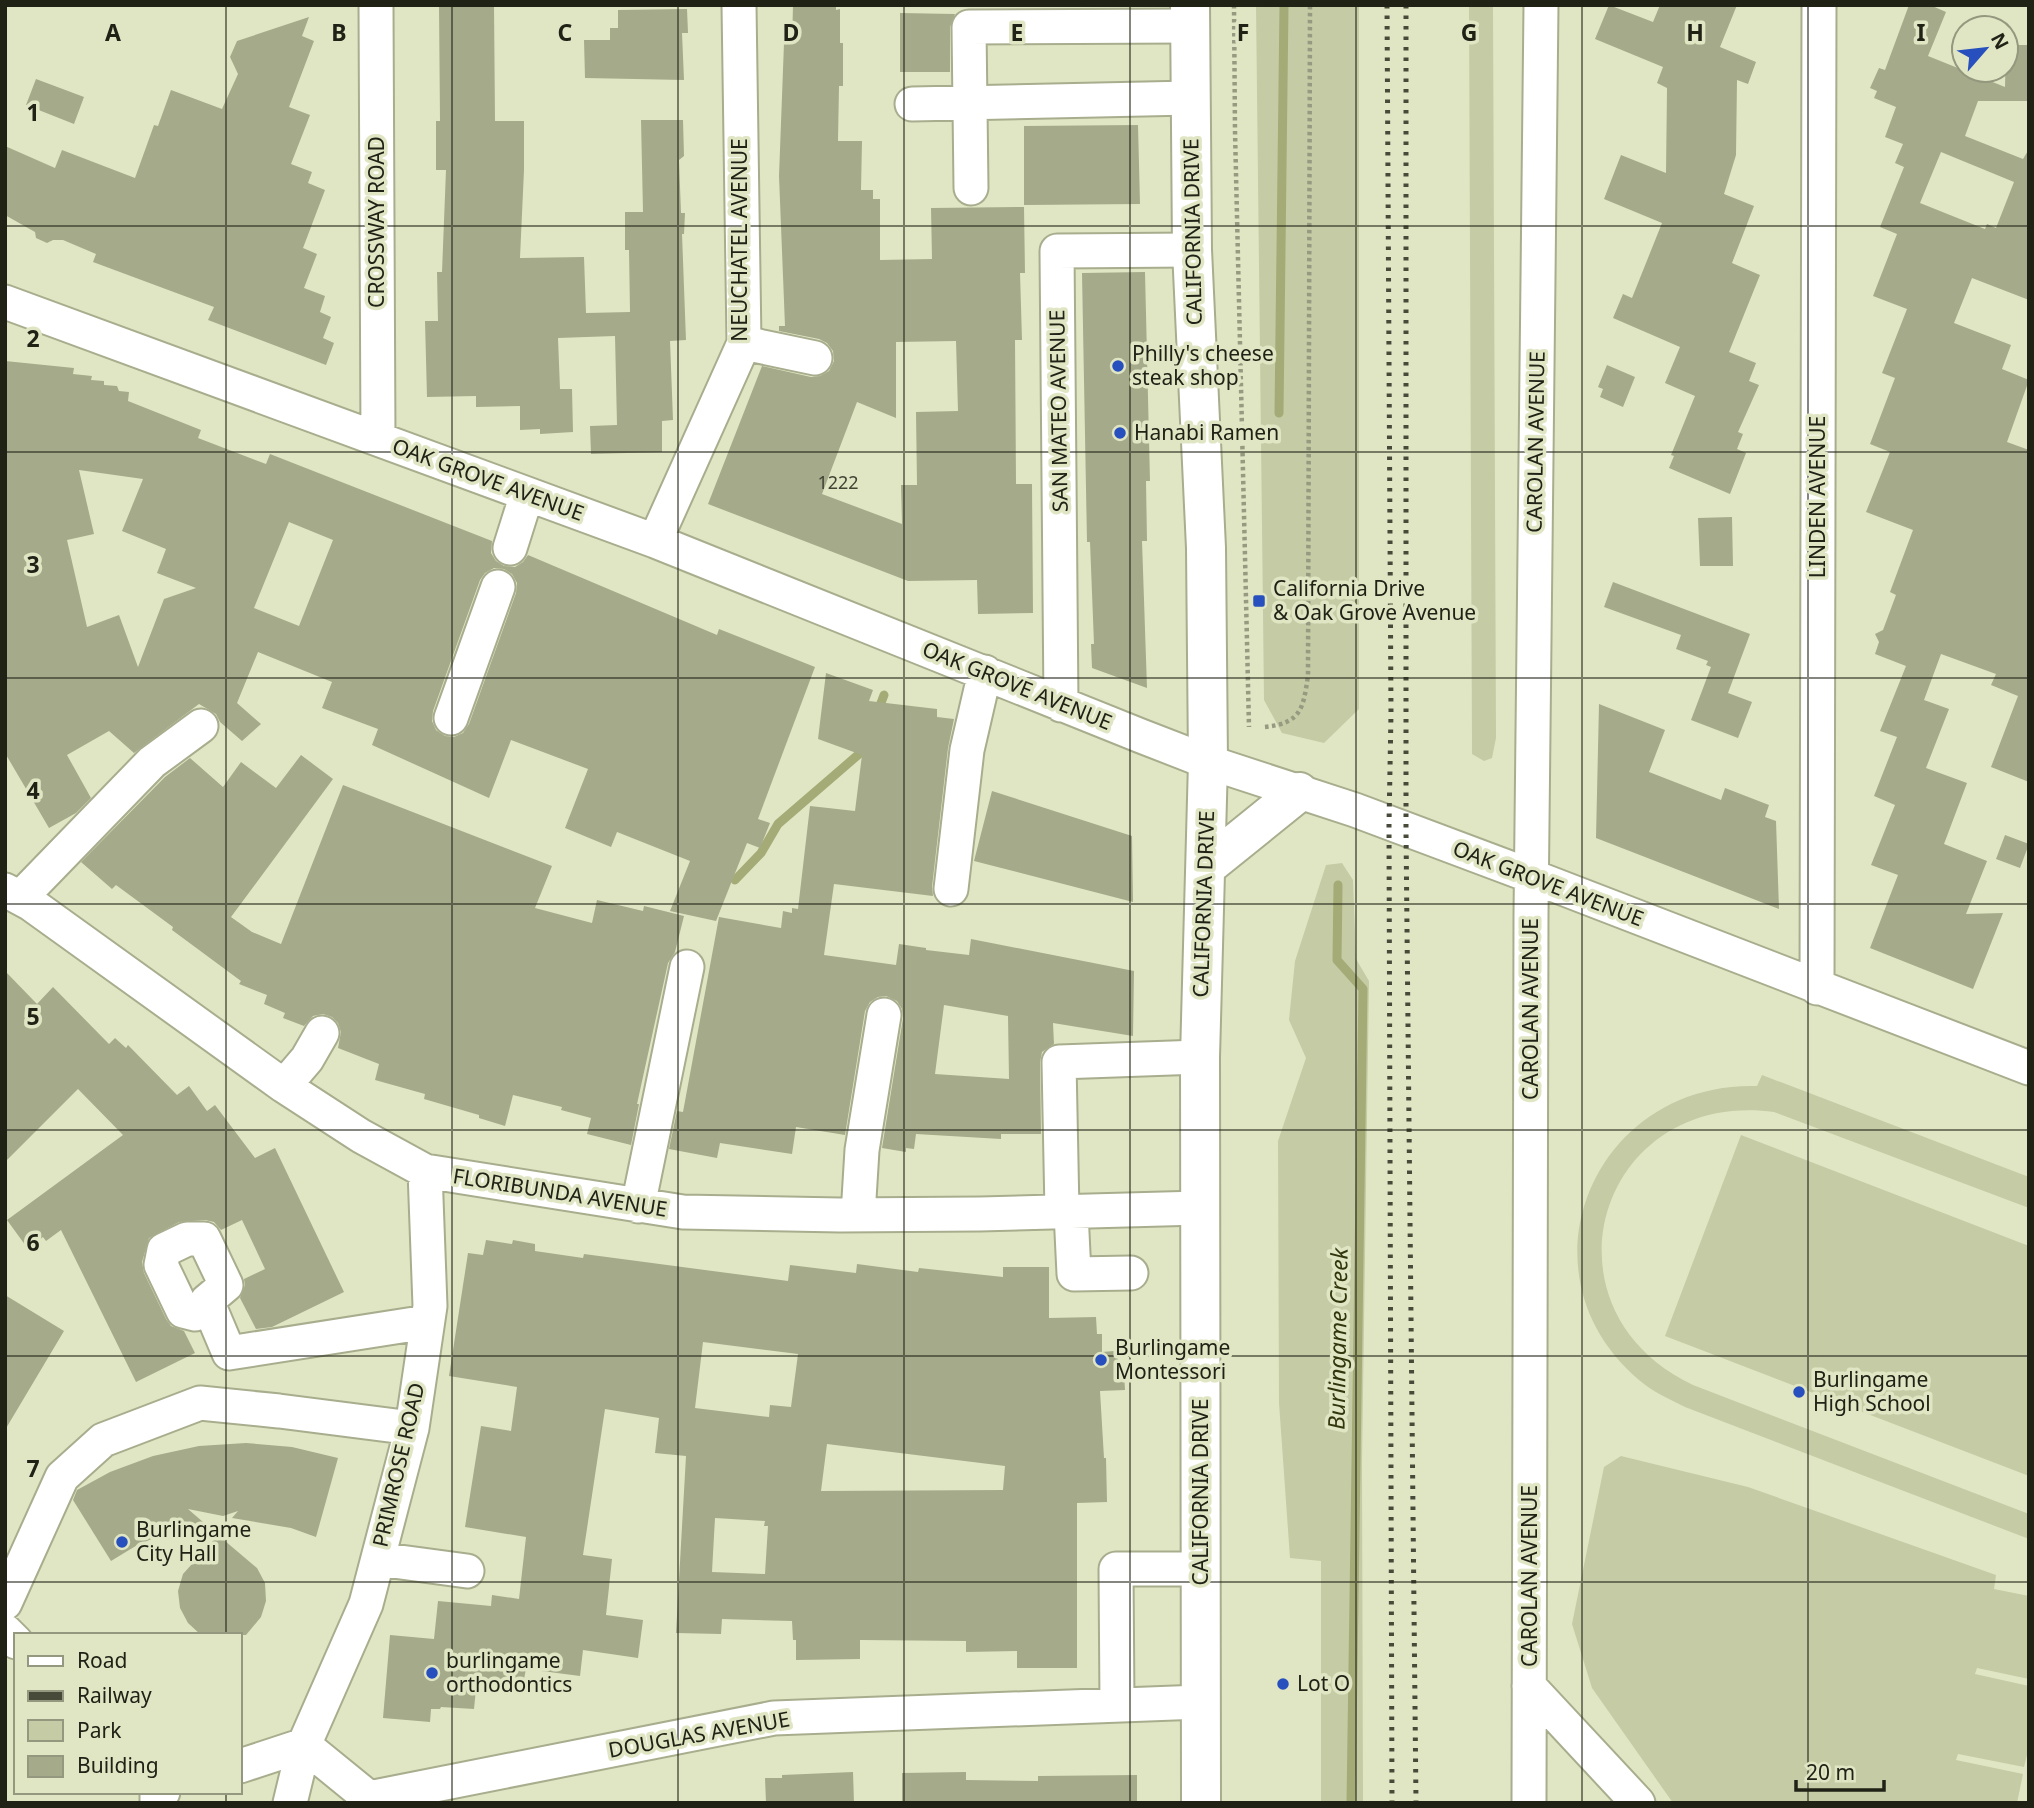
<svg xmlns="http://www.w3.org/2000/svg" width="2034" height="1808" font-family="'Noto Sans',sans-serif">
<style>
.green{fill:#c5cba4}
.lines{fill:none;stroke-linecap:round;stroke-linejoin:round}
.stream{stroke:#a4ab77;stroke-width:9}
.building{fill:#a5aa8a;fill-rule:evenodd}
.minor-casing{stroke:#a8ad8d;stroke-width:37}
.major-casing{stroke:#a8ad8d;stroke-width:42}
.path{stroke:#959a80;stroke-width:4.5;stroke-dasharray:3.5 3.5;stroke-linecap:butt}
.minor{stroke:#fff;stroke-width:33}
.major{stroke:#fff;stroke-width:38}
.rail{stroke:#474a39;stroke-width:5;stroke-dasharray:3.5 7;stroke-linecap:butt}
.grid{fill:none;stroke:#202216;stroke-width:2;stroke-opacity:0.55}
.poi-dot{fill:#274fbd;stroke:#e0e6c4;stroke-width:2.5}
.labels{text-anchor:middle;stroke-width:7;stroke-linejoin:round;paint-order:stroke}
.number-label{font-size:18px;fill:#414433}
.street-label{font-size:21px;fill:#202216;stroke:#e0e6c4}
.poi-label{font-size:21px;fill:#202216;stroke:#e0e6c4;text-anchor:start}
.water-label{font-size:23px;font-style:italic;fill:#32360c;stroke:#e0e6c4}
.grid-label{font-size:23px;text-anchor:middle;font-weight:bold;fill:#202216;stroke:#e0e6c4;stroke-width:7;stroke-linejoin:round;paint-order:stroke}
</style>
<rect width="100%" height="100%" fill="#e0e6c4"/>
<path class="green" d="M 1256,5 L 1359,5 L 1359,709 L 1324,743 L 1282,733 L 1264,700 Z
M 1469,5 L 1493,5 L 1496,738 L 1492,758 L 1484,761 L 1472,754 Z
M 1342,863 L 1353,880 L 1356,959 L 1369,981 L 1362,1463 L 1363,1803 L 1321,1803 L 1321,1561 L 1290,1558 L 1279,1403 L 1278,1141 L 1306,1058 L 1289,1020 L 1295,961 L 1326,865 Z
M 1762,1075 L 2029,1177 L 2029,1208 L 1774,1112 C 1598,1089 1533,1309 1693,1385 L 2029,1514 L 2029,1539 L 1685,1407 C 1669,1399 1653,1392 1639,1380 C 1513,1273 1594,1081 1757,1086 Z
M 1741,1135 L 2029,1246 L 2029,1476 L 1665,1336 Z
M 1621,1456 L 1748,1487 L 1996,1575 L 1994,1589 L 2029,1596 L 2029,1679 L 1977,1668 L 1975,1674 L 2029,1686 L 2029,1747 L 2024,1767 L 1958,1754 L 1956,1760 L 2023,1774 L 2017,1803 L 1673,1803 L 1592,1688 L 1572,1624 L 1604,1467 Z"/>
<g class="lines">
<path class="stream" d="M 1279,413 L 1284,5
M 878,711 L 884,695
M 735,880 L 761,853 L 778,824 L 866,748
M 1338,885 L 1337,960 L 1363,989 L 1351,1803"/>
</g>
<path class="building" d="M 439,5 L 494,5 L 495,121 L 524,121 L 524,170 L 520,258 L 584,257 L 586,313 L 630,312 L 629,250 L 625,250 L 625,212 L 643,212 L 641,120 L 683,120 L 684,156 L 679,160 L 681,213 L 685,213 L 684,234 L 682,234 L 686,340 L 670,341 L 673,420 L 662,421 L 662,452 L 591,454 L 590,426 L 617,425 L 615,336 L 558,338 L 560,389 L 572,389 L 573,432 L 540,434 L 540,429 L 520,430 L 520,406 L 476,407 L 476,396 L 427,397 L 425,321 L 438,321 L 437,272 L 442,272 L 446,170 L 436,170 L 436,121 L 440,121 Z
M 793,5 L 836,5 L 836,10 L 840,9 L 840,43 L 843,43 L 843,86 L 839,86 L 838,141 L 862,141 L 861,190 L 873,190 L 873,199 L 880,199 L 880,260 L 932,259 L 931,208 L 1024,207 L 1025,273 L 1020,273 L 1022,340 L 1015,340 L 1016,484 L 1032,484 L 1033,613 L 978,614 L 977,580 L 908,581 L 708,504 L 762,366 L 811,377 L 820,376 L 829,371 L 834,361 L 833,351 L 827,343 L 819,339 L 779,331 L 779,326 L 785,326 L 779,176 L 784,43 L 792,43 ZM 956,341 L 958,411 L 916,412 L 917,485 L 901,485 L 902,524 L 822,494 L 857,402 L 896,418 L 896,342 Z
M 1609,5 L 1653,22 L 1660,5 L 1737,5 L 1720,47 L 1756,62 L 1748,84 L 1737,80 L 1736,155 L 1724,194 L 1754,206 L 1732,263 L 1760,275 L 1729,352 L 1756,363 L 1749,381 L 1759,385 L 1738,432 L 1743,434 L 1737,449 L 1746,453 L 1730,494 L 1669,468 L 1674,456 L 1671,455 L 1695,396 L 1665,383 L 1680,347 L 1613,318 L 1623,294 L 1632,298 L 1662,223 L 1604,199 L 1621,155 L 1666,173 L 1667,88 L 1657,83 L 1663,67 L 1595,39 Z
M 1909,5 L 1930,5 L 1946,12 L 1928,56 L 2005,87 L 2006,45 L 2029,45 L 2029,101 L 1978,101 L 1965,136 L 2023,159 L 2029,149 L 2029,300 L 1972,278 L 1954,323 L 2011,345 L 2002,369 L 2029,380 L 2007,442 L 2029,450 L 2029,782 L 1991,767 L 2018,696 L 1991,685 L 1996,674 L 1941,654 L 1924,700 L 1949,709 L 1926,768 L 1967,783 L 1944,844 L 1987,861 L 1966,914 L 2003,913 L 1973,989 L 1870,948 L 1898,875 L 1871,865 L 1895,805 L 1874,796 L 1897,737 L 1880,731 L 1906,666 L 1875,654 L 1879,642 L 1875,634 L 1883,630 L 1896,595 L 1890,592 L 1913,530 L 1866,512 L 1890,452 L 1870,444 L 1895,378 L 1882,373 L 1907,309 L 1873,296 L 1897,234 L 1880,227 L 1904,167 L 1895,163 L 1903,144 L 1885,137 L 1896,107 L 1874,98 L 1877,91 L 1870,88 L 1879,68 L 1885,70 ZM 1941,152 L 2014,182 L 1996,228 L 1987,224 L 1985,229 L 1920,203 Z
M 687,9 L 688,33 L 682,33 L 684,80 L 585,78 L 584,40 L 610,40 L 610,28 L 618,28 L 618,10 Z
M 900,13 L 955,14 L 950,27 L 950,72 L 900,72 Z
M 309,17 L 302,36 L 314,41 L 289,107 L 310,115 L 291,164 L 312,172 L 308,183 L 325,190 L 303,248 L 317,254 L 304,288 L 325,296 L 320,312 L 331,317 L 323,338 L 334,343 L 326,365 L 208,320 L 214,307 L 93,262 L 96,254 L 63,240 L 53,240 L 47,243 L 36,238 L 35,232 L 5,215 L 5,146 L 55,168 L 62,150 L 135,178 L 154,125 L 158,126 L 171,90 L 222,109 L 238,74 L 230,57 L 237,41 Z
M 36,79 L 84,97 L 74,124 L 26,105 Z
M 1138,125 L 1140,204 L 1024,205 L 1024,126 Z
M 1145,272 L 1150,481 L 1146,481 L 1147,541 L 1142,541 L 1147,688 L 1092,668 L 1091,644 L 1094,644 L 1090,542 L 1087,542 L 1082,273 Z
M 5,361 L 74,368 L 73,374 L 92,376 L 91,380 L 104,381 L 104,385 L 117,386 L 119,391 L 129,392 L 128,401 L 201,430 L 198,438 L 266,464 L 270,454 L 492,541 L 491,553 L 496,561 L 504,566 L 515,567 L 523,562 L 528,555 L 717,635 L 719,629 L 815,667 L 758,819 L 770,823 L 760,848 L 747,843 L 716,921 L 670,911 L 690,861 L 617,832 L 611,847 L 565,828 L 588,769 L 511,740 L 489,798 L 372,745 L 378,729 L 322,708 L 332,682 L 258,652 L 237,703 L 261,724 L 242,741 L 220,722 L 216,714 L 199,704 L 134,753 L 109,731 L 67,755 L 91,798 L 76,813 L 49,828 L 5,753 ZM 79,470 L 143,479 L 122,531 L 166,549 L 157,573 L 196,588 L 164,599 L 138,667 L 119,615 L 87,627 L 67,540 L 94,534 ZM 289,522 L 333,540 L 299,626 L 254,608 ZM 494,568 L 504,569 L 512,574 L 517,583 L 516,593 L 469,724 L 463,733 L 454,737 L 445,736 L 436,730 L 432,721 L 433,711 L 480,580 L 485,573 Z
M 1607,365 L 1635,377 L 1623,407 L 1600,397 L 1603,389 L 1598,387 Z
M 1732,517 L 1733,566 L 1700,566 L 1698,518 Z
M 1613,582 L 1750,634 L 1728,693 L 1752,702 L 1738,738 L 1691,720 L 1711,667 L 1706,665 L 1708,661 L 1676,649 L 1681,635 L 1604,607 Z
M 826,673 L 873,690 L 869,701 L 937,709 L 937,717 L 954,719 L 948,748 L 932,887 L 933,896 L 834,884 L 824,955 L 896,965 L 899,944 L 926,948 L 926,950 L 969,955 L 971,939 L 1134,971 L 1133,1036 L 1053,1023 L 1054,1044 L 1042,1052 L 1040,1062 L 1041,1134 L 1001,1134 L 1001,1139 L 916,1134 L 914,1149 L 906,1148 L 906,1152 L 882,1148 L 903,1018 L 902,1009 L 897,1001 L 886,996 L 878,997 L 870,1002 L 865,1011 L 845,1135 L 796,1127 L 792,1154 L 720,1143 L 717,1158 L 669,1149 L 677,1111 L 683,1112 L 719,917 L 781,928 L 783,911 L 792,913 L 792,908 L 798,909 L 810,806 L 855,811 L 862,755 L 818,739 ZM 944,1005 L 1008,1016 L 1009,1079 L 935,1074 Z
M 1599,704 L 1665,730 L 1649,772 L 1721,800 L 1725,788 L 1769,805 L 1765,817 L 1776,821 L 1779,909 L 1596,838 Z
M 301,755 L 333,779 L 231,917 L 252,932 L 281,944 L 343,785 L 552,866 L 535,908 L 592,923 L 597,900 L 643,911 L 644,906 L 684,916 L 675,952 L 668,963 L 637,1104 L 639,1104 L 631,1145 L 587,1134 L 591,1118 L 561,1110 L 562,1107 L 513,1095 L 505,1126 L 479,1118 L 479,1115 L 424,1099 L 425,1094 L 375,1080 L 379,1064 L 338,1048 L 341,1032 L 338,1023 L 332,1017 L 323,1014 L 313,1016 L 304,1026 L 283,1018 L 285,1013 L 264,1004 L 267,995 L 239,984 L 241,981 L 172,930 L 173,927 L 116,885 L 112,889 L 81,862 L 165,777 L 190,758 L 223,787 L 241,762 L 276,788 Z
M 992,791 L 1132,836 L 1133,902 L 974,861 Z
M 2005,835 L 2029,844 L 2020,868 L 1996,859 Z
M 5,971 L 37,1004 L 53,987 L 109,1044 L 115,1038 L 126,1048 L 128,1045 L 177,1095 L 189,1086 L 207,1111 L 215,1105 L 255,1158 L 275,1148 L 344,1292 L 272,1327 L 256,1329 L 240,1298 L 245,1285 L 244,1279 L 265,1269 L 242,1220 L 221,1230 L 214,1222 L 205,1220 L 179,1222 L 149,1238 L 142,1262 L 144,1273 L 166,1319 L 171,1326 L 184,1331 L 195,1353 L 136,1382 L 61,1230 L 46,1241 L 43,1237 L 28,1249 L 7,1220 L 123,1135 L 78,1089 L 5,1162 Z
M 486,1240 L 512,1244 L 513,1240 L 535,1244 L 535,1251 L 583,1258 L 584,1254 L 788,1281 L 790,1265 L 856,1273 L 857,1264 L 918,1272 L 919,1268 L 1003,1277 L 1003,1267 L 1049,1267 L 1049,1318 L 1096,1317 L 1097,1334 L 1102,1334 L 1102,1352 L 1114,1351 L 1124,1372 L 1125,1390 L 1100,1391 L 1104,1458 L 1106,1458 L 1107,1502 L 1077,1503 L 1077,1668 L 1017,1668 L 1017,1651 L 966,1652 L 966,1641 L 860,1640 L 860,1659 L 796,1660 L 796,1640 L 793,1640 L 792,1621 L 722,1619 L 721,1634 L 676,1633 L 686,1456 L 655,1453 L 659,1418 L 605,1409 L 583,1555 L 612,1559 L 606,1615 L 643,1620 L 638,1658 L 583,1650 L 580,1676 L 526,1669 L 523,1684 L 477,1679 L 474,1709 L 441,1707 L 440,1709 L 431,1709 L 430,1722 L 383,1718 L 390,1635 L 434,1639 L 438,1601 L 491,1606 L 492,1595 L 519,1599 L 526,1537 L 465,1527 L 481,1426 L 511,1431 L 517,1387 L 449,1376 L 468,1253 L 483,1255 ZM 703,1342 L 798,1354 L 791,1407 L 770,1405 L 769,1417 L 695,1408 ZM 827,1444 L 1005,1466 L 1003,1490 L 821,1491 ZM 715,1518 L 765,1521 L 764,1526 L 768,1526 L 765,1574 L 712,1572 Z
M 5,1295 L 64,1331 L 5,1430 Z
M 246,1443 L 292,1447 L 338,1458 L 316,1537 L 291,1528 L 232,1518 L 238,1511 L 223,1516 L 188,1509 L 203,1522 L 158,1536 L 134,1547 L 111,1561 L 73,1500 L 77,1490 L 110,1472 L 153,1456 L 199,1446 Z
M 218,1535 L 257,1568 L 265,1583 L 266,1601 L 261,1617 L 246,1635 L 201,1635 L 188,1623 L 180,1608 L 178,1591 L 183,1574 Z
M 853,1772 L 854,1803 L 766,1803 L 765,1778 L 782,1778 L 782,1775 Z
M 966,1772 L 966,1780 L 1038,1781 L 1038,1776 L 1137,1775 L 1137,1803 L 902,1803 L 902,1773 Z"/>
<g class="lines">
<defs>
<path id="minor" d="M 376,5 L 378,439
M 912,104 L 1191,98
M 971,188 L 969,27 L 1190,26
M 5,302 L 655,541 L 1141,736 L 1208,762 L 1355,810 L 1531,876 L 2029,1068
M 744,343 L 815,358
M 655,541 L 744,343 L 739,5
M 510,548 L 527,494
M 1061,705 L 1057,251 L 1192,250
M 451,718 L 498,587
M 951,889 L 967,750 L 985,672
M 5,890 L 31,904 L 284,1086 L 361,1136 L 425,1171 L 683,1212 L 840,1215 L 980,1214 L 1200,1208
M 24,894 L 152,762 L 201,726
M 1817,988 L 1819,5
M 284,1086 L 307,1059 L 322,1033
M 638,1206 L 687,967
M 1062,1212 L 1059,1062 L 1200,1057
M 1071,1212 L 1074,1274 L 1131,1273
M 858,1215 L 862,1150 L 884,1015
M 209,1308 L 195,1314 L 183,1311 L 161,1265 L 164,1250 L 187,1239 L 204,1239 L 226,1285 L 207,1301 L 229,1353 L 427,1322
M 378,1559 L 467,1571
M 5,1603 L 62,1477 L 103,1440 L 200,1403 L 279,1411 L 412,1428
M 5,1631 L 16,1642
M 1529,1686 L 1638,1803
M 1117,1705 L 1116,1569 L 1201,1569
M 304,1745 L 369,1798 L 774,1718 L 1201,1702
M 240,1766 L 304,1745
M 157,1803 L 157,1794 L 163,1792
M 290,1803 L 304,1745 L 366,1604 L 412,1428 L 430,1306 L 425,1171
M 1529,1803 L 1531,914 L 1541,5"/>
<path id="major" d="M 1190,5 L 1192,250 L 1206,548 L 1208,762 L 1200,1057 L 1201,1803
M 1206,867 L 1299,792"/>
</defs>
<use href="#minor" class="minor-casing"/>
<use href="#major" class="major-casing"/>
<path class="path" d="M 1234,5 L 1235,131 L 1249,727
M 1265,727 C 1302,723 1303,708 1308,676 L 1310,5"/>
<use href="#minor" class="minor"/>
<use href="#major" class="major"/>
<path class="rail" d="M 1387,5 L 1391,713 L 1389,824 L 1392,1803
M 1406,5 L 1406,831 L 1416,1803"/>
</g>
<path class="grid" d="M 226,5 L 226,1635M 452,5 L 452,1803M 678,5 L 678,1803M 904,5 L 904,1803M 1130,5 L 1130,1803M 1356,5 L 1356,1803M 1582,5 L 1582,1803M 1808,5 L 1808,1803M 5,226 L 2029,226M 5,452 L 2029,452M 5,678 L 2029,678M 5,904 L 2029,904M 5,1130 L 2029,1130M 5,1356 L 2029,1356M 5,1582 L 2029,1582M 226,1792 L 226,1803"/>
<g class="poi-dot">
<circle cx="1118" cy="366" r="7"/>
<circle cx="1120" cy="433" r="7"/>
<rect x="1252" y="594" width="14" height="14" rx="3.5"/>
<circle cx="1101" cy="1360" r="7"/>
<circle cx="1799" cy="1392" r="7"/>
<circle cx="122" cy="1542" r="7"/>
<circle cx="432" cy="1673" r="7"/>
<circle cx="1283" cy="1684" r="7"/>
</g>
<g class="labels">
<g class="number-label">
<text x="838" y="489">1222</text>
</g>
<g class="street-label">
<text transform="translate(377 222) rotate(-90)" y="7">CROSSWAY ROAD</text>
<text transform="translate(1193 232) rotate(-91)" y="7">CALIFORNIA DRIVE</text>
<text transform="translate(740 240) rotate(-90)" y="7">NEUCHATEL AVENUE</text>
<text transform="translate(1059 411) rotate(-91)" y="7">SAN MATEO AVENUE</text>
<text transform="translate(1536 442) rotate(-89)" y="7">CAROLAN AVENUE</text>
<text transform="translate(488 480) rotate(20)" y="7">OAK GROVE AVENUE</text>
<text transform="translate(1818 497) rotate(-90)" y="7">LINDEN AVENUE</text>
<text transform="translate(1017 686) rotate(22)" y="7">OAK GROVE AVENUE</text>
<text transform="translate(1548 884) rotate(21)" y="7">OAK GROVE AVENUE</text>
<text transform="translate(1204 904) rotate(-88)" y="7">CALIFORNIA DRIVE</text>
<text transform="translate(1531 1009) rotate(-90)" y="7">CAROLAN AVENUE</text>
<text transform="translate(560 1193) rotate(9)" y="7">FLORIBUNDA AVENUE</text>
<text transform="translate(399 1465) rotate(-77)" y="7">PRIMROSE ROAD</text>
<text transform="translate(1201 1492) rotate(-90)" y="7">CALIFORNIA DRIVE</text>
<text transform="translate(1530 1576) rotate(-90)" y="7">CAROLAN AVENUE</text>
<text transform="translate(699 1735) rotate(-10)" y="7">DOUGLAS AVENUE</text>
</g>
<g class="poi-label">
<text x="1132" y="361">Philly's cheese<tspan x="1132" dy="24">steak shop</tspan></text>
<text x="1134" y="440">Hanabi Ramen</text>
<text x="1273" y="596">California Drive<tspan x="1273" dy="24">&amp; Oak Grove Avenue</tspan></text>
<text x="1115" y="1355">Burlingame<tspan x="1115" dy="24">Montessori</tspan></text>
<text x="1813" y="1387">Burlingame<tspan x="1813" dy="24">High School</tspan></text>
<text x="136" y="1537">Burlingame<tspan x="136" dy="24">City Hall</tspan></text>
<text x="446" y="1668">burlingame<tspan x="446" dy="24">orthodontics</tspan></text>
<text x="1297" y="1691">Lot O</text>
</g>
<g class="water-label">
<text transform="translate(1338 1339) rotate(-89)" y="8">Burlingame Creek</text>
</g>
</g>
<g class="grid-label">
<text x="113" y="41">A</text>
<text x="339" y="41">B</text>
<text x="565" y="41">C</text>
<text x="791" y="41">D</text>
<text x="1017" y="41">E</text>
<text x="1243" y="41">F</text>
<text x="1469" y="41">G</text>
<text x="1695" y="41">H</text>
<text x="1921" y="41">I</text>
<text x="33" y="121">1</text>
<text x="33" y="347">2</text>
<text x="33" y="573">3</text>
<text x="33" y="799">4</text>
<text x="33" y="1025">5</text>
<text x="33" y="1251">6</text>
<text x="33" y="1477">7</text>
</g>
<rect width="2034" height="1808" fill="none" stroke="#202216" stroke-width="14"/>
<rect x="14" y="1633" width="228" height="161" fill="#e0e6c4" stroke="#93987e" stroke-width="2"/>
<rect x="28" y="1656" width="35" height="10" fill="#ffffff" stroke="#93987e" stroke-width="2"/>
<text x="77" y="1668" font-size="21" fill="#202216">Road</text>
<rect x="28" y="1691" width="35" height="10" fill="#474a39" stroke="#93987e" stroke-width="2"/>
<text x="77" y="1703" font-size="21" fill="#202216">Railway</text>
<rect x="28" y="1720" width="35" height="21" fill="#c5cba4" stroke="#93987e" stroke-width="2"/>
<text x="77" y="1738" font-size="21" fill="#202216">Park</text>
<rect x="28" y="1756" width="35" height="21" fill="#a5aa8a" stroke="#93987e" stroke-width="2"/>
<text x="77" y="1773" font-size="21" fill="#202216">Building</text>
<g transform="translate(1985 49) rotate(62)"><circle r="33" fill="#e0e6c4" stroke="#93987e" stroke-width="2"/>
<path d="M0-5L12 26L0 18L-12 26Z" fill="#274fbd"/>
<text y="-10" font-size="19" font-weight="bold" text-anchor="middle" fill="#202216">N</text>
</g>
<path d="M1796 1780v10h88v-10" fill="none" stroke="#202216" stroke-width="3.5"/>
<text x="1806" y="1780" font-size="21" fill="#202216" stroke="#e0e6c4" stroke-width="5" paint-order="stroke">20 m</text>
</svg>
